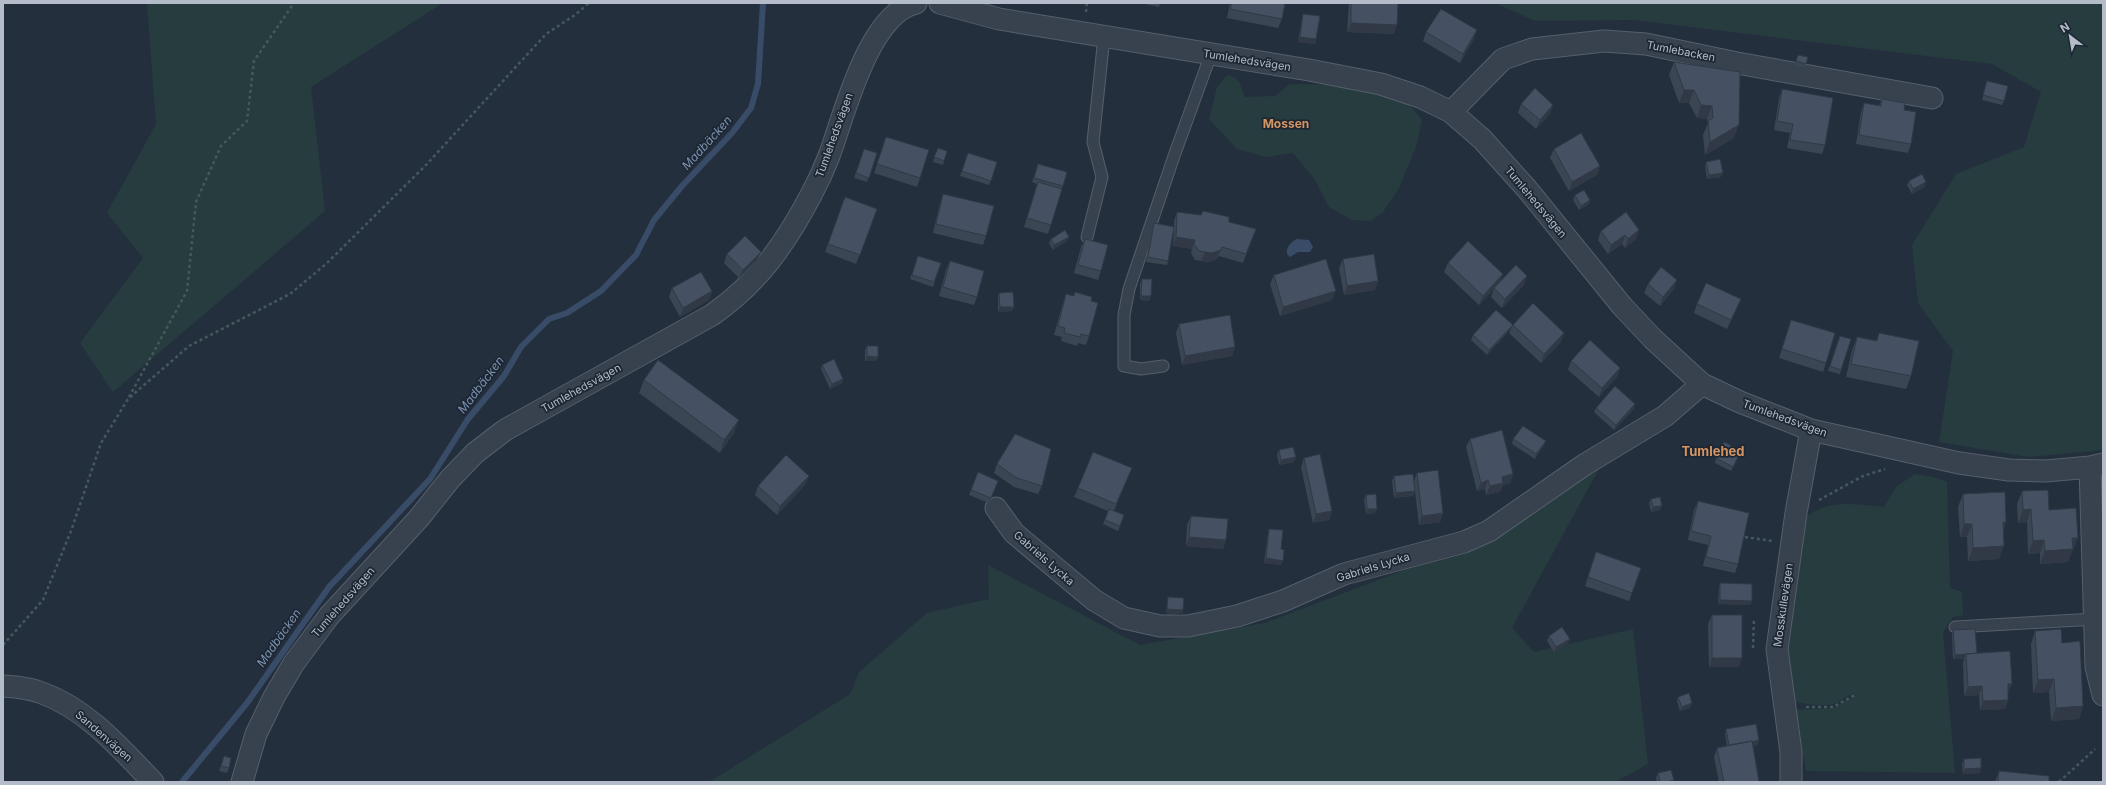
<svg xmlns="http://www.w3.org/2000/svg" width="2106" height="785" font-family="Inter,sans-serif">
<style>
.green{fill:#263c3f}
.water{fill:#394c67}
.lines{fill:none;stroke-linecap:round;stroke-linejoin:round}
.stream{stroke:#394c67;stroke-width:6}
.lane-casing{stroke:#565f6c;stroke-width:13}
.street-casing{stroke:#565f6c;stroke-width:23}
.path{stroke:#44595c;stroke-width:2.5;stroke-dasharray:3 3;stroke-linecap:butt}
.lane{stroke:#38414e;stroke-width:11}
.street{stroke:#38414e;stroke-width:21}
.wall{fill:#3b4654}
.shaded-wall{fill:#303945}
.building{fill:#455162;stroke:#303945}
.labels{text-anchor:middle;stroke-width:3.5;stroke-linejoin:round;paint-order:stroke}
.street-label{font-size:11px;fill:#b4bcc9;stroke:#1d2633}
.neighbourhood-label{font-size:12px;font-weight:bold;fill:#d59563;stroke:#1d2633}
.water-label{font-size:12px;font-style:italic;fill:#7c92b1;stroke:#1d2633}
.quarter-label{font-size:13px;font-weight:bold;fill:#d59563;stroke:#1d2633}
</style>
<rect width="100%" height="100%" fill="#242f3e"/>
<path class="green" d="M 147,3 L 443,3 L 311,87 L 325,211 L 113,392 L 80,343 L 143,258 L 107,213 L 156,124 Z
M 1495,3 L 2103,3 L 2103,450 L 2028,457 L 1939,442 L 1953,351 L 1918,303 L 1912,245 L 1956,174 L 2024,147 L 2041,92 L 1992,64 L 1634,20 L 1535,21 Z
M 1227,75 C 1240,77 1241,86 1245,97 L 1275,96 L 1290,84 C 1315,85 1372,83 1392,93 C 1405,99 1414,109 1422,120 L 1416,147 L 1399,188 L 1383,212 L 1371,221 L 1352,220 L 1329,207 L 1315,180 L 1293,153 L 1266,157 L 1237,149 L 1209,119 L 1217,87 Z
M 1600,467 L 1512,628 L 1534,652 L 1633,629 L 1648,764 L 1615,782 L 709,782 L 850,694 L 859,672 L 927,613 L 989,599 L 988,565 L 1140,645 L 1265,623 L 1486,539 Z
M 1915,474 L 1933,477 L 1947,482 L 1950,588 L 1962,592 L 1963,615 L 1953,617 L 1943,632 L 1955,773 L 1806,771 L 1794,710 L 1834,708 L 1856,695 C 1847,693 1842,701 1834,704 C 1823,707 1801,704 1791,700 L 1787,639 L 1806,517 C 1831,498 1855,505 1884,507 L 1896,487 Z"/>
<path class="water" d="M 1297,239 L 1309,240 L 1313,247 L 1310,252 L 1298,252 L 1290,257 L 1287,254 C 1286,247 1291,242 1297,239 Z"/>
<g class="lines">
<path class="stream" d="M 182,782 L 247,703 L 329,587 L 430,479 L 468,419 L 504,376 L 521,347 L 549,319 L 567,313 L 601,291 L 636,255 L 654,220 L 682,186 L 732,133 L 751,108 L 758,84 L 763,3"/>
<defs>
<path id="lane" d="M 1087,237 L 1102,177 L 1093,142 L 1104,37
M 1163,366 L 1141,369 L 1124,366 L 1124,315 L 1129,289 L 1174,156 L 1211,54
M 1955,627 L 2096,619"/>
<path id="street" d="M 940,3 L 999,19 L 1309,70 L 1381,84 L 1420,97 L 1451,112 L 1482,139 L 1527,189 L 1622,306 L 1653,339 L 1702,384 L 1740,402 L 1811,430 L 1959,463 L 2009,470 L 2046,471 L 2090,467 L 2103,464
M 1451,112 L 1503,59 L 1532,49 L 1604,41 L 1646,44 L 1737,63 L 1932,98
M 2090,467 L 2096,667 L 2103,695
M 996,508 L 1014,533 L 1094,600 L 1124,618 L 1160,626 L 1188,626 L 1237,616 L 1283,601 L 1344,574 L 1464,542 L 1489,531 L 1584,465 L 1665,416 L 1702,384
M 3,686 C 16,687 30,688 42,693 C 87,709 121,749 153,782
M 242,782 L 256,734 L 274,697 L 294,663 L 329,616 L 419,518 L 450,479 L 475,453 L 505,430 L 712,315 C 759,282 785,244 811,195 C 818,182 824,169 829,156 C 844,116 868,14 916,3
M 1791,782 L 1791,752 L 1777,649 L 1796,513 L 1811,430"/>
</defs>
<use href="#lane" class="lane-casing"/>
<use href="#street" class="street-casing"/>
<path class="path" d="M 1086,12 L 1087,3
M 129,397 L 187,291 L 196,202 L 221,146 L 247,121 L 254,61 L 294,3
M 1819,500 L 1863,476 L 1885,469
M 1745,537 L 1772,541
M 3,645 L 43,600 L 71,531 L 101,443 L 128,399 L 189,346 L 290,294 L 326,264 L 426,165 L 546,34 L 575,15 L 589,3
M 1753,648 L 1754,618
M 1806,707 L 1833,707 L 1855,695
M 2059,782 L 2095,749"/>
<use href="#lane" class="lane"/>
<use href="#street" class="street"/>
</g>
<path class="wall" d="M 1140,3 L 1160,3 L 1159,7 Z
M 1230,3 L 1285,3 L 1282,19 L 1278,28 L 1227,18 Z
M 1349,3 L 1398,3 L 1394,34 L 1347,32 Z
M 1303,14 L 1316,39 L 1315,44 L 1298,42 L 1302,18 Z
M 1426,32 L 1474,39 L 1460,63 L 1423,41 Z
M 1798,55 L 1806,64 L 1805,68 L 1794,66 Z
M 1674,62 L 1740,72 L 1734,138 L 1705,155 L 1703,135 L 1708,123 L 1707,119 L 1697,118 L 1689,103 L 1679,103 L 1669,75 Z
M 1987,81 L 2004,101 L 2002,105 L 1982,100 Z
M 1782,89 L 1825,145 L 1822,154 L 1787,148 L 1790,133 L 1774,130 L 1779,98 Z
M 1882,99 L 1911,144 L 1908,153 L 1856,144 L 1861,112 L 1864,103 L 1879,106 Z
M 1521,104 L 1550,114 L 1536,129 L 1518,113 Z
M 886,137 L 920,178 L 917,187 L 874,173 Z
M 938,148 L 947,151 L 943,165 L 933,162 Z
M 864,149 L 877,153 L 867,182 L 854,178 Z
M 1554,149 L 1600,166 L 1597,175 L 1569,191 L 1550,158 Z
M 968,153 L 997,162 L 989,185 L 960,176 Z
M 1706,162 L 1721,177 L 1707,179 L 1705,166 Z
M 1038,164 L 1067,172 L 1048,234 L 1024,227 L 1037,184 L 1032,182 Z
M 1909,181 L 1925,187 L 1912,194 L 1907,185 Z
M 943,194 L 986,236 L 983,245 L 933,233 L 940,203 Z
M 1575,195 L 1590,200 L 1589,204 L 1579,210 L 1573,200 Z
M 845,197 L 877,209 L 856,264 L 825,252 Z
M 1177,212 L 1229,222 L 1256,229 L 1243,263 L 1219,256 L 1217,259 L 1209,262 L 1201,261 L 1195,260 L 1191,253 L 1192,249 L 1173,246 L 1174,229 L 1168,261 L 1167,265 L 1146,262 L 1152,228 L 1154,223 L 1174,227 L 1174,221 Z
M 1626,212 L 1636,239 L 1625,248 L 1622,244 L 1608,254 L 1598,240 L 1601,231 Z
M 1051,239 L 1067,241 L 1053,250 L 1049,243 Z
M 1085,239 L 1101,271 L 1098,280 L 1074,273 L 1081,247 Z
M 761,252 L 757,260 L 739,278 L 724,263 L 727,254 Z
M 918,256 L 941,263 L 933,287 L 910,279 Z
M 1343,259 L 1378,281 L 1375,290 L 1344,295 L 1339,268 Z
M 950,261 L 977,297 L 974,305 L 939,296 L 946,270 Z
M 1448,263 L 1500,282 L 1524,285 L 1502,308 L 1491,297 L 1494,289 L 1479,305 L 1444,272 Z
M 1274,275 L 1332,300 L 1280,316 L 1270,284 Z
M 1142,279 L 1151,296 L 1149,301 L 1140,300 L 1140,284 Z
M 1648,284 L 1674,289 L 1660,306 L 1644,293 Z
M 672,288 L 712,291 L 709,300 L 680,317 L 669,297 Z
M 1075,292 L 1091,301 L 1089,336 L 1086,345 L 1078,343 L 1077,346 L 1061,341 L 1062,337 L 1054,335 L 1063,303 L 1066,294 L 1073,296 Z
M 999,293 L 1014,307 L 1012,311 L 998,312 L 998,297 Z
M 1697,304 L 1737,308 L 1727,329 L 1694,313 Z
M 1791,320 L 1826,363 L 1823,372 L 1779,358 Z
M 1179,324 L 1235,347 L 1232,356 L 1182,365 L 1176,333 Z
M 1513,325 L 1564,333 L 1561,342 L 1541,363 L 1509,333 L 1511,329 L 1487,355 L 1471,340 L 1473,335 Z
M 1879,333 L 1911,376 L 1906,389 L 1846,377 L 1852,350 L 1857,337 L 1876,341 Z
M 1851,339 L 1840,374 L 1828,371 L 1838,340 Z
M 867,346 L 878,357 L 876,361 L 865,361 L 865,350 Z
M 1571,361 L 1620,368 L 1617,377 L 1599,397 L 1568,370 Z
M 822,365 L 843,379 L 842,383 L 830,389 L 821,369 Z
M 644,380 L 734,433 L 720,453 L 639,393 Z
M 1596,408 L 1634,409 L 1614,430 L 1594,412 Z
M 1470,439 L 1513,474 L 1510,483 L 1503,485 L 1500,492 L 1486,495 L 1485,489 L 1477,491 L 1466,447 Z
M 1513,439 L 1544,445 L 1535,459 L 1512,444 Z
M 1279,450 L 1294,462 L 1279,465 L 1277,454 Z
M 1739,456 L 1731,471 L 1715,463 L 1716,458 Z
M 1304,458 L 1332,511 L 1329,520 L 1313,523 L 1301,467 Z
M 997,464 L 1042,486 L 1038,494 L 1014,487 L 994,473 Z
M 978,472 L 998,481 L 989,503 L 969,495 Z
M 1417,473 L 1443,513 L 1440,522 L 1419,525 L 1415,491 L 1413,496 L 1394,498 L 1392,481 L 1394,476 L 1414,481 Z
M 809,476 L 805,485 L 777,515 L 755,495 L 758,486 Z
M 1128,477 L 1114,511 L 1124,515 L 1118,531 L 1103,524 L 1108,511 L 1074,497 L 1078,488 Z
M 2022,491 L 2049,510 L 2073,551 L 2072,551 L 2068,562 L 2040,564 L 2040,553 L 2028,554 L 2027,522 L 2018,523 L 2017,504 Z
M 1963,494 L 2006,522 L 2003,531 L 1999,559 L 1968,561 L 1967,537 L 1960,537 L 1958,507 Z
M 1366,495 L 1375,513 L 1366,514 L 1364,500 Z
M 1651,499 L 1660,510 L 1651,512 L 1649,503 Z
M 1698,501 L 1738,564 L 1735,573 L 1703,566 L 1708,545 L 1688,540 L 1694,510 Z
M 1191,516 L 1226,540 L 1223,549 L 1186,546 L 1187,525 Z
M 1269,529 L 1281,549 L 1281,565 L 1264,563 L 1268,533 Z
M 1596,552 L 1641,568 L 1629,601 L 1585,586 Z
M 1720,583 L 1752,601 L 1750,605 L 1718,604 L 1719,588 Z
M 1168,597 L 1182,615 L 1166,613 L 1167,602 Z
M 1712,615 L 1739,667 L 1709,667 L 1708,624 Z
M 1953,630 L 1977,653 L 2012,684 L 2008,693 L 2008,700 L 2005,709 L 1980,710 L 1979,695 L 1964,696 L 1963,663 L 1964,659 L 1953,659 L 1952,635 Z
M 2035,631 L 2062,643 L 2083,706 L 2079,719 L 2051,721 L 2049,692 L 2033,693 L 2031,644 Z
M 1549,636 L 1570,639 L 1568,643 L 1554,652 L 1547,641 Z
M 1678,697 L 1692,703 L 1690,708 L 1680,711 L 1677,701 Z
M 1726,729 L 1758,745 L 1753,746 L 1759,782 L 1719,782 L 1714,757 L 1717,748 L 1727,746 L 1725,734 Z
M 224,756 L 229,768 L 227,773 L 219,771 Z
M 1964,759 L 1980,773 L 1963,774 L 1962,764 Z
M 1999,771 L 2049,782 L 1995,782 Z
M 1658,773 L 1673,782 L 1657,782 L 1656,778 Z"/>
<path class="shaded-wall" d="M 1351,23 L 1397,25 L 1394,34 L 1347,32 Z
M 1477,30 L 1474,39 L 1460,63 L 1463,54 Z
M 1300,37 L 1316,39 L 1315,44 L 1298,42 Z
M 1684,90 L 1694,90 L 1689,103 L 1679,103 Z
M 1553,105 L 1550,114 L 1536,129 L 1540,120 Z
M 1701,105 L 1712,106 L 1707,119 L 1697,118 Z
M 1739,125 L 1734,138 L 1705,155 L 1710,142 Z
M 1600,166 L 1597,175 L 1569,191 L 1572,182 Z
M 1723,173 L 1721,177 L 1707,179 L 1709,175 Z
M 1926,182 L 1925,187 L 1912,194 L 1913,189 Z
M 1590,200 L 1589,204 L 1579,210 L 1581,206 Z
M 1639,230 L 1636,239 L 1625,248 L 1628,239 Z
M 1625,235 L 1622,244 L 1608,254 L 1611,245 Z
M 1069,237 L 1067,241 L 1053,250 L 1054,245 Z
M 1176,237 L 1195,240 L 1192,249 L 1173,246 Z
M 1221,250 L 1217,259 L 1209,262 L 1201,261 L 1205,252 Z
M 761,252 L 757,260 L 739,278 L 743,270 Z
M 1503,274 L 1500,283 L 1479,305 L 1483,296 Z
M 1527,276 L 1524,285 L 1502,308 L 1505,299 Z
M 1677,280 L 1674,289 L 1660,306 L 1663,297 Z
M 1378,281 L 1375,290 L 1344,295 L 1347,286 Z
M 712,291 L 709,300 L 680,317 L 683,308 Z
M 1336,291 L 1332,300 L 1280,316 L 1283,307 Z
M 1141,296 L 1151,296 L 1149,301 L 1140,300 Z
M 1000,307 L 1014,307 L 1012,311 L 998,312 Z
M 1513,325 L 1511,329 L 1487,355 L 1489,350 Z
M 1564,333 L 1561,342 L 1541,363 L 1544,354 Z
M 1235,347 L 1232,356 L 1182,365 L 1185,356 Z
M 867,356 L 878,357 L 876,361 L 865,361 Z
M 1620,368 L 1617,377 L 1599,397 L 1602,388 Z
M 843,379 L 842,383 L 830,389 L 832,384 Z
M 1635,404 L 1634,409 L 1614,430 L 1616,425 Z
M 739,420 L 734,433 L 720,453 L 724,440 Z
M 1546,441 L 1544,445 L 1535,459 L 1536,454 Z
M 1296,457 L 1294,462 L 1279,465 L 1281,460 Z
M 1513,474 L 1510,483 L 1503,485 L 1500,492 L 1486,495 L 1490,486 L 1502,477 Z
M 809,476 L 805,485 L 777,515 L 780,506 Z
M 1488,480 L 1485,489 L 1477,491 L 1481,483 Z
M 1415,491 L 1413,496 L 1394,498 L 1396,493 Z
M 1662,506 L 1660,510 L 1651,512 L 1653,507 Z
M 1367,509 L 1377,509 L 1375,513 L 1366,514 Z
M 2031,509 L 2027,522 L 2018,523 L 2023,510 Z
M 1332,511 L 1329,520 L 1313,523 L 1316,514 Z
M 1443,513 L 1440,522 L 1419,525 L 1422,516 Z
M 2003,522 L 2006,522 L 2002,535 Z
M 1964,524 L 1972,524 L 1967,537 L 1960,537 Z
M 1189,537 L 1226,540 L 1223,549 L 1186,546 Z
M 2072,538 L 2078,538 L 2073,551 L 2072,551 L 2068,562 L 2040,564 L 2045,551 Z
M 2044,540 L 2040,553 L 2028,554 L 2033,541 Z
M 2004,546 L 1999,559 L 1968,561 L 1973,548 Z
M 1266,558 L 1283,561 L 1281,565 L 1264,563 Z
M 1720,600 L 1752,601 L 1750,605 L 1718,604 Z
M 1167,609 L 1183,610 L 1182,615 L 1166,613 Z
M 1570,639 L 1568,643 L 1554,652 L 1556,647 Z
M 1977,653 L 1966,654 L 1964,659 L 1953,659 L 1955,655 Z
M 1712,658 L 1742,658 L 1739,667 L 1709,667 Z
M 2054,679 L 2049,692 L 2033,693 L 2038,680 Z
M 2008,684 L 2012,684 L 2008,693 L 2004,693 Z
M 1982,686 L 1979,695 L 1964,696 L 1968,687 Z
M 2008,700 L 2005,709 L 1980,710 L 1983,701 Z
M 1692,703 L 1690,708 L 1680,711 L 1682,707 Z
M 2083,706 L 2079,719 L 2051,721 L 2056,708 Z
M 1759,740 L 1758,745 L 1728,750 L 1730,746 Z
M 1981,768 L 1980,773 L 1963,774 L 1964,769 Z"/>
<path class="building" d="M 1232,3 L 1285,3 L 1282,19 L 1230,9 Z
M 1351,3 L 1398,3 L 1397,25 L 1351,23 Z
M 1441,9 L 1477,30 L 1463,54 L 1426,32 Z
M 1303,14 L 1320,16 L 1316,39 L 1300,37 Z
M 1798,55 L 1808,57 L 1806,64 L 1796,61 Z
M 1674,62 L 1740,72 L 1739,125 L 1710,142 L 1708,121 L 1713,118 L 1712,106 L 1701,105 L 1694,90 L 1684,90 Z
M 1987,81 L 2008,86 L 2004,101 L 1983,95 Z
M 1535,88 L 1553,105 L 1540,120 L 1521,104 Z
M 1782,89 L 1833,98 L 1825,145 L 1790,140 L 1793,124 L 1777,121 Z
M 1882,99 L 1905,103 L 1904,110 L 1916,112 L 1911,144 L 1859,135 L 1864,103 L 1881,106 Z
M 1581,133 L 1600,166 L 1572,182 L 1554,149 Z
M 886,137 L 929,150 L 920,178 L 877,164 Z
M 938,148 L 947,151 L 944,161 L 934,157 Z
M 864,149 L 877,153 L 869,178 L 856,173 Z
M 968,153 L 997,162 L 991,181 L 962,171 Z
M 1720,159 L 1723,173 L 1709,175 L 1706,162 Z
M 1038,164 L 1067,172 L 1063,186 L 1034,178 Z
M 1922,174 L 1926,182 L 1913,189 L 1909,181 Z
M 1038,182 L 1062,189 L 1051,225 L 1027,218 Z
M 1584,190 L 1590,200 L 1581,206 L 1575,195 Z
M 943,194 L 994,206 L 986,236 L 936,224 Z
M 845,197 L 877,209 L 860,255 L 828,244 Z
M 1203,211 L 1229,217 L 1229,222 L 1256,229 L 1246,254 L 1222,247 L 1221,250 L 1212,253 L 1205,252 L 1199,251 L 1194,244 L 1195,240 L 1176,237 L 1177,212 L 1201,215 Z
M 1626,212 L 1639,230 L 1628,239 L 1625,235 L 1611,245 L 1601,231 Z
M 1154,223 L 1174,227 L 1168,261 L 1148,257 Z
M 1065,230 L 1069,237 L 1054,245 L 1051,239 Z
M 745,236 L 761,252 L 743,270 L 727,254 Z
M 1085,239 L 1108,245 L 1101,271 L 1078,265 Z
M 1468,241 L 1503,274 L 1483,296 L 1448,263 Z
M 1374,254 L 1378,281 L 1347,286 L 1343,259 Z
M 918,256 L 941,263 L 934,282 L 912,275 Z
M 1326,259 L 1336,291 L 1283,307 L 1274,275 Z
M 950,261 L 984,271 L 977,297 L 943,287 Z
M 1516,265 L 1527,276 L 1505,299 L 1494,288 Z
M 1661,267 L 1677,280 L 1663,297 L 1648,284 Z
M 701,272 L 712,291 L 683,308 L 672,288 Z
M 1142,279 L 1152,279 L 1151,296 L 1141,296 Z
M 1706,283 L 1741,299 L 1731,320 L 1697,304 Z
M 1013,292 L 1014,307 L 1000,307 L 999,293 Z
M 1075,292 L 1092,297 L 1091,301 L 1098,303 L 1089,336 L 1081,334 L 1080,337 L 1064,333 L 1065,328 L 1058,326 L 1066,294 L 1074,296 Z
M 1533,303 L 1564,333 L 1544,354 L 1513,325 Z
M 1496,310 L 1513,325 L 1489,350 L 1473,335 Z
M 1230,315 L 1235,347 L 1185,356 L 1179,324 Z
M 1791,320 L 1835,333 L 1826,363 L 1782,349 Z
M 1879,333 L 1919,341 L 1911,376 L 1851,364 L 1857,337 L 1877,341 Z
M 1840,336 L 1851,339 L 1841,370 L 1830,366 Z
M 1590,340 L 1620,368 L 1602,388 L 1571,361 Z
M 867,346 L 878,346 L 878,357 L 867,356 Z
M 834,359 L 843,379 L 832,384 L 822,365 Z
M 658,360 L 739,420 L 724,440 L 644,380 Z
M 1615,386 L 1635,404 L 1616,425 L 1596,408 Z
M 1523,426 L 1546,441 L 1536,454 L 1513,439 Z
M 1502,430 L 1513,474 L 1502,477 L 1503,483 L 1490,486 L 1488,480 L 1481,483 L 1470,439 Z
M 1015,434 L 1051,449 L 1042,486 L 1017,478 L 997,464 Z
M 1724,442 L 1741,451 L 1733,467 L 1716,458 Z
M 1293,447 L 1296,457 L 1281,460 L 1279,450 Z
M 1093,452 L 1132,468 L 1116,504 L 1078,488 Z
M 1320,454 L 1332,511 L 1316,514 L 1304,458 Z
M 786,455 L 809,476 L 780,506 L 758,486 Z
M 1438,470 L 1443,513 L 1422,516 L 1417,473 Z
M 978,472 L 998,481 L 991,498 L 971,490 Z
M 1413,474 L 1415,491 L 1396,493 L 1394,476 Z
M 2048,490 L 2049,510 L 2076,508 L 2078,538 L 2072,538 L 2073,549 L 2045,551 L 2044,540 L 2033,541 L 2031,509 L 2023,510 L 2022,491 Z
M 2005,492 L 2006,522 L 2003,522 L 2004,546 L 1973,548 L 1972,524 L 1964,524 L 1963,494 Z
M 1376,494 L 1377,509 L 1367,509 L 1366,495 Z
M 1660,497 L 1662,506 L 1653,507 L 1651,499 Z
M 1698,501 L 1749,513 L 1738,564 L 1706,557 L 1711,536 L 1691,531 Z
M 1109,509 L 1124,515 L 1120,526 L 1105,520 Z
M 1191,516 L 1228,519 L 1226,540 L 1189,537 Z
M 1269,529 L 1283,530 L 1281,549 L 1284,550 L 1283,561 L 1266,558 Z
M 1596,552 L 1641,568 L 1632,593 L 1588,577 Z
M 1720,583 L 1752,584 L 1752,601 L 1720,600 Z
M 1168,597 L 1184,598 L 1183,610 L 1167,609 Z
M 1712,615 L 1742,615 L 1742,658 L 1712,658 Z
M 1562,627 L 1570,639 L 1556,647 L 1549,636 Z
M 1975,629 L 1977,653 L 1955,655 L 1953,630 Z
M 2061,629 L 2062,643 L 2080,641 L 2083,706 L 2056,708 L 2054,679 L 2038,680 L 2035,631 Z
M 2010,651 L 2012,684 L 2008,684 L 2008,700 L 1983,701 L 1982,686 L 1968,687 L 1966,654 Z
M 1689,693 L 1692,703 L 1682,707 L 1678,697 Z
M 1756,724 L 1759,740 L 1752,742 L 1752,741 L 1729,745 L 1726,729 Z
M 1752,741 L 1759,782 L 1724,782 L 1717,748 Z
M 224,756 L 231,758 L 229,768 L 221,766 Z
M 1981,758 L 1981,768 L 1964,769 L 1964,759 Z
M 1671,770 L 1674,780 L 1666,782 L 1660,782 L 1658,773 Z
M 1999,771 L 2049,776 L 2049,782 L 1998,782 Z"/>
<g class="labels">
<g class="street-label">
<text transform="translate(1681 51) rotate(11)" y="4">Tumlebacken</text>
<text transform="translate(1247 60) rotate(9)" y="4">Tumlehedsvägen</text>
<text transform="translate(834 135) rotate(-70)" y="4">Tumlehedsvägen</text>
<text transform="translate(1536 202) rotate(50)" y="4">Tumlehedsvägen</text>
<text transform="translate(581 388) rotate(-29)" y="4">Tumlehedsvägen</text>
<text transform="translate(1785 418) rotate(20)" y="4">Tumlehedsvägen</text>
<text transform="translate(1044 558) rotate(41)" y="4">Gabriels Lycka</text>
<text transform="translate(1373 567) rotate(-17)" y="4">Gabriels Lycka</text>
<text transform="translate(343 602) rotate(-49)" y="4">Tumlehedsvägen</text>
<text transform="translate(1783 605) rotate(-82)" y="4">Mosskullevägen</text>
<text transform="translate(104 736) rotate(41)" y="4">Sandenvägen</text>
</g>
<g class="neighbourhood-label">
<text x="1286" y="128">Mossen</text>
</g>
<g class="water-label">
<text transform="translate(707 143) rotate(-48)" y="4">Madbäcken</text>
<text transform="translate(481 385) rotate(-53)" y="4">Madbäcken</text>
<text transform="translate(279 638) rotate(-55)" y="4">Madbäcken</text>
</g>
<g class="quarter-label">
<text x="1713" y="456">Tumlehed</text>
</g>
</g>
<rect width="2106" height="785" fill="none" stroke="#b4bcc9" stroke-width="8"/>
<g transform="translate(2070 36) rotate(329)" stroke="#1d2633" stroke-width="3" paint-order="stroke">
<path d="M0-3L7 15L0 10L-7 15Z" fill="#b4bcc9"/>
<text y="-6" font-size="11" font-weight="bold" text-anchor="middle" fill="#b4bcc9">N</text>
</g>
</svg>
